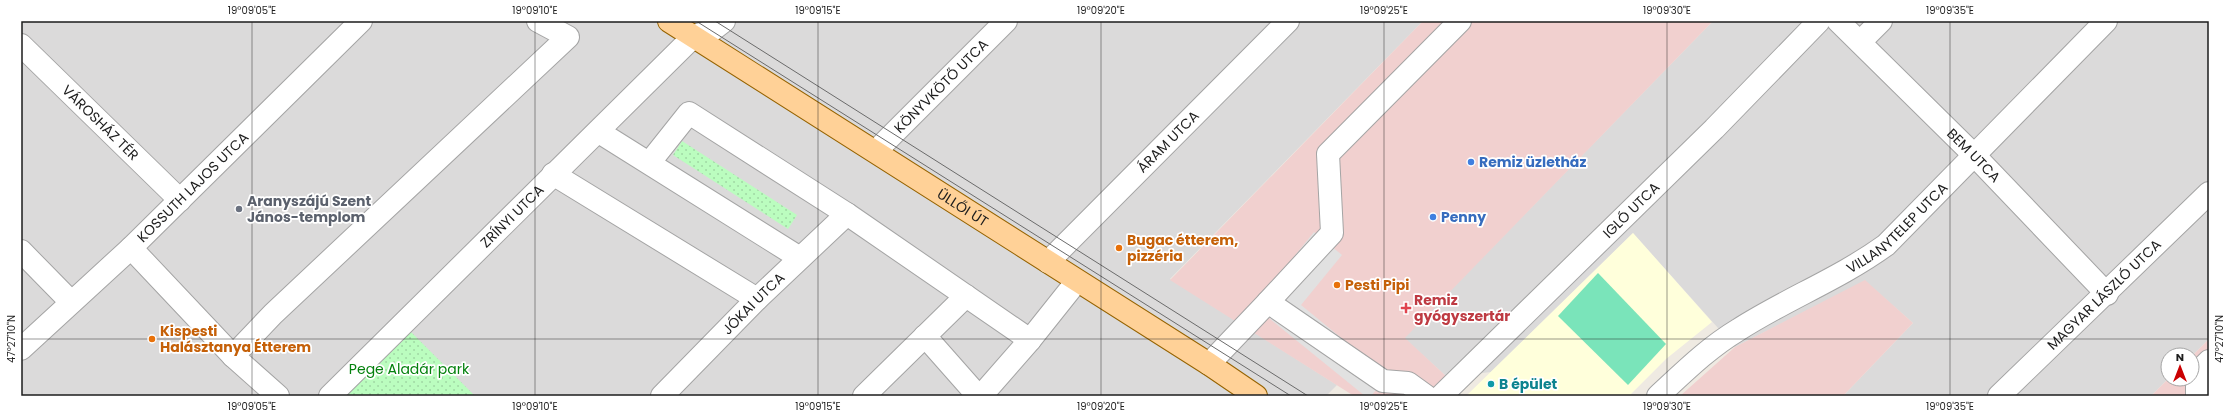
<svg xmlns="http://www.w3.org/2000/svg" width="2230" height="417" font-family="Poppins,sans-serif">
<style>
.residential{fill:#dbdada}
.commercial{fill:#f1d0cf}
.education{fill:#ffffdb}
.park{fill:url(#park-dots)}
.pitch{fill:#7ae4ba}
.parking{fill:#e1e1e1}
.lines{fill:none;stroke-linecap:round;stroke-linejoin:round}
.minor-casing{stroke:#a4a4a4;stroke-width:24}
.major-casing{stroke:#966300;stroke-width:24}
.minor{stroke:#fff;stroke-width:22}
.major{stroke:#ffd197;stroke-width:22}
.tram{stroke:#6b6b6b;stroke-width:1}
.ticks{fill:none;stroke:#1d1d1d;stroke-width:1;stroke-opacity:0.45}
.shop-dot{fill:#3f7fe0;stroke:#fff;stroke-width:1.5}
.worship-dot{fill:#6b7280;stroke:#fff;stroke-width:1.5}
.food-dot{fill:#e8710a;stroke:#fff;stroke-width:1.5}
.health-dot{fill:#e0444e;stroke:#fff;stroke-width:1.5}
.culture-dot{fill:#0f9aa8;stroke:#fff;stroke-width:1.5}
.labels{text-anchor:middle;stroke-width:3.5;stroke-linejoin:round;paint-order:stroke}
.street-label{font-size:14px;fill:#1d1d1d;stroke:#fff}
.shop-label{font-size:14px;font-weight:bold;fill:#366cbe;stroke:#fff;text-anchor:start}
.worship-label{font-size:14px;font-weight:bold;fill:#5b616d;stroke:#fff;text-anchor:start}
.food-label{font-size:14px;font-weight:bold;fill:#c56008;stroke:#fff;text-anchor:start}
.health-label{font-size:14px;font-weight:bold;fill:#be3a42;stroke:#fff;text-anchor:start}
.park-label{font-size:14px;fill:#04810d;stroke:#fff}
.culture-label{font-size:14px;font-weight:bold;fill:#0d838f;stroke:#fff;text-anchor:start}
.neatline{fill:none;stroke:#1d1d1d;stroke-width:1.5}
.ticks-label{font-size:10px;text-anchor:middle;fill:#1d1d1d}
</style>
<defs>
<pattern id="park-dots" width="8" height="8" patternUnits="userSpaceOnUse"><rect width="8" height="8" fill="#bbfdbf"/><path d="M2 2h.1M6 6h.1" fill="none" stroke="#a0d8a4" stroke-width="1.8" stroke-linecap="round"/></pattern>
</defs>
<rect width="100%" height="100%" fill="#efeae2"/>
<path class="residential" d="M 21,21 L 1423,21 L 1170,279 L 1337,385 L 1326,396 L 21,396 Z
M 1713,21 L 2209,21 L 2209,339 L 2192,356 L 2168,355 L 2168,379 L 2151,396 L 1843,396 L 1913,323 L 1865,281 L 1735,347 L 1633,233 L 1491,372 L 1447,377 L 1404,338 Z"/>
<path class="commercial" d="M 1423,21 L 1713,21 L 1405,338 L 1447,377 L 1427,396 L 1354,396 L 1170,280 Z
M 1865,280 L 1913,323 L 1843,396 L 1680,396 L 1735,347 Z
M 2209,339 L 2209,396 L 2151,396 L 2168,379 L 2192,379 L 2192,356 Z"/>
<path class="education" d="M 1633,233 L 1712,322 L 1666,359 L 1629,396 L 1466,396 Z"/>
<path class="park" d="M 682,141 L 797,215 L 788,229 L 673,155 Z
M 410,331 L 475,396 L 344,396 Z"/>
<path class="pitch" d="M 1598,273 L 1666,344 L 1628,385 L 1558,316 Z"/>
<path class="parking" d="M 1314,232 L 1342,255 L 1301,305 L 1388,376 L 1371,396 L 1365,396 L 1254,306 Z"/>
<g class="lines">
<defs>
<g id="minor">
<path id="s1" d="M 1838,21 L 1975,156 L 2107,294"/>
<path d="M 1860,42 L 1881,21"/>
<path id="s2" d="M 21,45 L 180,200"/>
<path d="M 599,132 L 800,258"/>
<path id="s3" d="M 876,151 L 1006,21"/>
<path d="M 650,162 L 689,113 L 847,214 L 1030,340"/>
<path d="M 553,174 L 757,299"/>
<path d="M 131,248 L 233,356 L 278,396"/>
<path d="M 21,251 L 71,302"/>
<path id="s4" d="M 1048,262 L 1288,21"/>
<path d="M 1268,302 L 1332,233 L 1328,154 L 1460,21"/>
<path d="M 925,336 L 978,396"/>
<path id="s5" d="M 21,349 L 131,248 L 361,21"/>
<path d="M 233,356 L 273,314 L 568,37 L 538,21"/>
<path d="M 1209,364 L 1268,302 L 1383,381 L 1408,383 L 1426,396"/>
<path id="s6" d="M 330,396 L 694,36 L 711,31 L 724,21"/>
<path id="s7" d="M 662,396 L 757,299 L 847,214"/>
<path d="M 864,396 L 966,296"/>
<path d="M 981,396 L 1030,340 L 1077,281"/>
<path id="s8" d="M 1441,396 L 1714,129 L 1819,21"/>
<path id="s9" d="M 1658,396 C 1683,373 1708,348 1738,330 C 1786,299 1839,279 1886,245 L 2106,21"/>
<path id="s10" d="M 1999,396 L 2209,193"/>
<path d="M 2197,396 L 2197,373 L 2209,361"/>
</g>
<g id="major">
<path id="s11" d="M 669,21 L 1209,364 L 1256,396"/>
</g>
</defs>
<use href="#minor" class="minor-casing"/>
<use href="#major" class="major-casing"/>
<use href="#minor" class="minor"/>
<use href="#major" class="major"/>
<path class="tram" d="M 696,21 L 1291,396
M 715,21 L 1308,396"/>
</g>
<path class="ticks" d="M 252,21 L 252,396M 535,21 L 535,396M 818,21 L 818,396M 1101,21 L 1101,396M 1384,21 L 1384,396M 1667,21 L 1667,396M 1950,21 L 1950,396M 21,339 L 2209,339"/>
<g class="shop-dot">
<circle cx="1471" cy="162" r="4"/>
<circle cx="1433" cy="217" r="4"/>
</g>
<circle class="worship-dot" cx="239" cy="209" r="4"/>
<g class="food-dot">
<circle cx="1119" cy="248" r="4"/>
<circle cx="1337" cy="285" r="4"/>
<circle cx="152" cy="339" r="4"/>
</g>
<path class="health-dot" d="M1404 302h4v4h4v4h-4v4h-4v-4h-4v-4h4z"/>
<circle class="culture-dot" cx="1491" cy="384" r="4"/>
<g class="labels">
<g class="street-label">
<text dy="5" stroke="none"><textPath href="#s3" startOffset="92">KÖNYVKÖTŐ UTCA</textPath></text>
<text dy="5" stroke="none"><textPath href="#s2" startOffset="111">VÁROSHÁZ TÉR</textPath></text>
<text dy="5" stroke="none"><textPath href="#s4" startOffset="170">ÁRAM UTCA</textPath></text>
<text dy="5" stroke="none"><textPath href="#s1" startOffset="191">BEM UTCA</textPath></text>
<text dy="5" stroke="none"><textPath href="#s5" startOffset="236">KOSSUTH LAJOS UTCA</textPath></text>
<text dy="5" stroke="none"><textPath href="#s11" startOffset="348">ÜLLŐI ÚT</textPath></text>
<text dy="5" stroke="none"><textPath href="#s8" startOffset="266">IGLÓ UTCA</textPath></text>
<text dy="5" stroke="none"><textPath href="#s6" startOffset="256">ZRÍNYI UTCA</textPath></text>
<text dy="5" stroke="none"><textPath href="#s9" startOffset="294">VILLANYTELEP UTCA</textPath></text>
<text dy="5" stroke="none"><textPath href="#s10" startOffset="146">MAGYAR LÁSZLÓ UTCA</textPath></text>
<text dy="5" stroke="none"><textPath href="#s7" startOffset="130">JÓKAI UTCA</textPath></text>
</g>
<g class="shop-label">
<text x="1479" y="167">Remiz üzletház</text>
<text x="1441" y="222">Penny</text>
</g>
<g class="worship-label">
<text x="247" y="206">Aranyszájú Szent<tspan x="247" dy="16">János-templom</tspan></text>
</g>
<g class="food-label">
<text x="1127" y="245">Bugac étterem,<tspan x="1127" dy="16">pizzéria</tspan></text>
<text x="1345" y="290">Pesti Pipi</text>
<text x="160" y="336">Kispesti<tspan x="160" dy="16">Halásztanya Étterem</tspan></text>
</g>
<g class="health-label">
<text x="1414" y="305">Remiz<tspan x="1414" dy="16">gyógyszertár</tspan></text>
</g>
<g class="park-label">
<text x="409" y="374">Pege Aladár park</text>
</g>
<g class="culture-label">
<text x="1499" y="389">B épület</text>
</g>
</g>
<rect width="2230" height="417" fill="none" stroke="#ffffff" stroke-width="44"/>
<g transform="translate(2180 367)"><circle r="19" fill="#ffffff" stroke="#a5a5a5"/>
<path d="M0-3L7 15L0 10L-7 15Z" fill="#ca0002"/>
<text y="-6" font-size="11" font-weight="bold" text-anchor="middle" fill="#1d1d1d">N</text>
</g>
<rect x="22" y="22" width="2186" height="373" class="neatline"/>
<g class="ticks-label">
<text x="252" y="14">19°09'05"E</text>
<text x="535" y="14">19°09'10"E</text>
<text x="818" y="14">19°09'15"E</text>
<text x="1101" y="14">19°09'20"E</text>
<text x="1384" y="14">19°09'25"E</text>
<text x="1667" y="14">19°09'30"E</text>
<text x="1950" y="14">19°09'35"E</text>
<text transform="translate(11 339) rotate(-90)" y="4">47°27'10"N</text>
<text transform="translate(2219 339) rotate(-90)" y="4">47°27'10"N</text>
<text x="252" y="410">19°09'05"E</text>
<text x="535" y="410">19°09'10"E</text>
<text x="818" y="410">19°09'15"E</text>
<text x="1101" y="410">19°09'20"E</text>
<text x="1384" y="410">19°09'25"E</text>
<text x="1667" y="410">19°09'30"E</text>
<text x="1950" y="410">19°09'35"E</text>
</g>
</svg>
